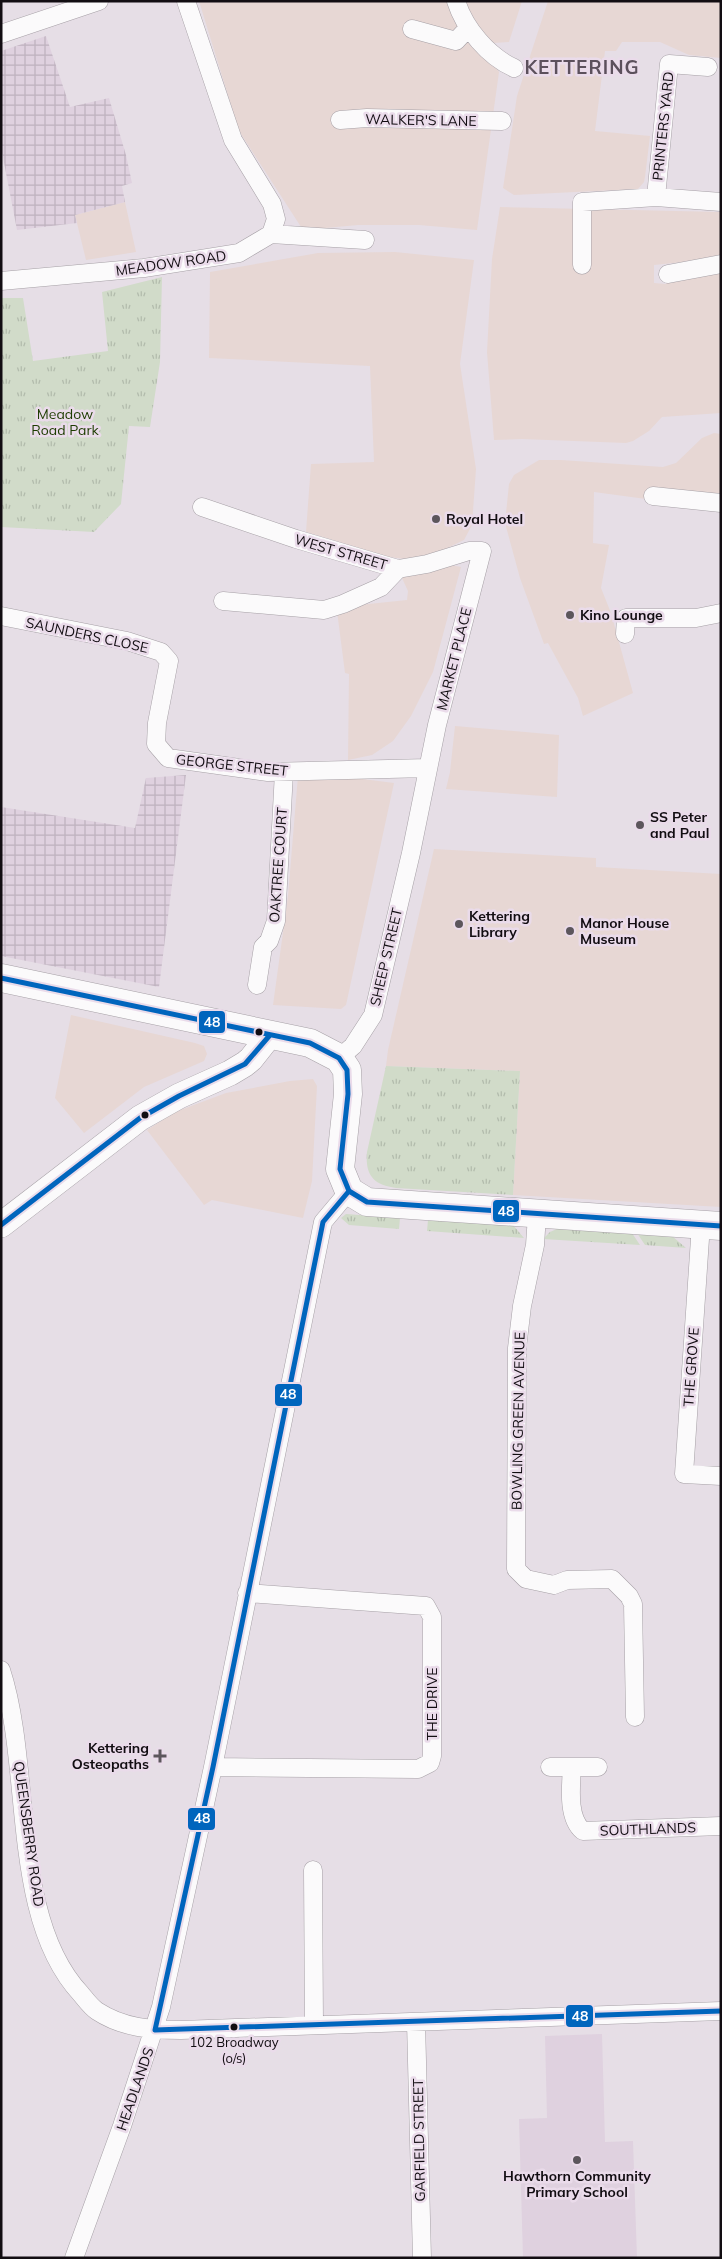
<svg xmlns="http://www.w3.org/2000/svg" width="722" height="2259" font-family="Mulish,sans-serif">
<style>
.commercial{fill:#e7d7d4}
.industrial{fill:url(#industrial-grid)}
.built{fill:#dfd1df}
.grass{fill:url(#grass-tufts)}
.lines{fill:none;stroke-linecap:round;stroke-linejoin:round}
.minor-casing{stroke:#a6a0a6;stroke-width:19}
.secondary-casing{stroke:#a6a0a6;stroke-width:26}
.primary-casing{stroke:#a6a0a6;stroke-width:29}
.minor{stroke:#fbfafb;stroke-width:18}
.secondary{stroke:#fbfafb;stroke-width:25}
.primary{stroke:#fbfafb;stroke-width:28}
.bus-1-casing{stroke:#eadbea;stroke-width:9}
.bus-1{stroke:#0065bd;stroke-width:5}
.poi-dot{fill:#5c565c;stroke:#eadbea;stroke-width:2}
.bus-dot{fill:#120d12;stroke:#eadbea;stroke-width:2}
.labels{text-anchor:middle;stroke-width:5;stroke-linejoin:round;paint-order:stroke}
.bus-label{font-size:13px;fill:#120d12;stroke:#eadbea}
.street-label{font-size:14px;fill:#120d12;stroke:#eadbea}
.park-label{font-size:14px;fill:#1d3c00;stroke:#eadbea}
.poi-label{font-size:14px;font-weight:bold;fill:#120d12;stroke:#eadbea;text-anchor:start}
.district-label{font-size:19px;font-weight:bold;letter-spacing:1px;fill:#5c505c;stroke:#eadbea}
.line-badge{stroke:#eadbea;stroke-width:2}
.badge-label{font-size:14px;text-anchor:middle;font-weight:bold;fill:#fff}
</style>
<defs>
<pattern id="industrial-grid" width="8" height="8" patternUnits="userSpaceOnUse" patternTransform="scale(1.25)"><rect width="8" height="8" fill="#dfd1df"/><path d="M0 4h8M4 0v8" fill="none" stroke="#beb2be"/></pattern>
<pattern id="grass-tufts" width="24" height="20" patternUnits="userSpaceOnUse" patternTransform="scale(1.25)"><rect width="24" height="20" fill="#d1dbc9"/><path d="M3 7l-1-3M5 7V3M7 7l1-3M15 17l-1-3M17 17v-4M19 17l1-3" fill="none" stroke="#b2bbac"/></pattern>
</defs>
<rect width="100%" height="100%" fill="#e6dee6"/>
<path class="commercial" d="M 199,1 L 452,1 L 499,72 L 477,230 L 419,225 L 358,225 L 303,230 L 239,131 Z
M 465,1 L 522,1 L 509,42 L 493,43 L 471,21 Z
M 548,1 L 721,1 L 721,58 L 689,55 L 660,42 L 622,42 L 616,51 L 605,51 L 595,131 L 650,136 L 645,177 L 644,182 L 638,189 L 514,195 L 503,188 L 517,96 Z
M 125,202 L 136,252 L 86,260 L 75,215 Z
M 500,207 L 721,212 L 721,258 L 654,265 L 654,283 L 666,284 L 670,278 L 721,269 L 721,413 L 662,417 L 649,431 L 633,441 L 626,443 L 522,439 L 494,440 L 487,352 L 492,259 Z
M 395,252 L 474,260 L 460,364 L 476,469 L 472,525 L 464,540 L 435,554 L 405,559 L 389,557 L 306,532 L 311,464 L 374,462 L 370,366 L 209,358 L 210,272 L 318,253 Z
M 714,433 L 721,434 L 721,498 L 697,492 L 648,488 L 646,499 L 594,492 L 593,543 L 609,545 L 601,588 L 611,613 L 633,693 L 583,716 L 578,698 L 548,643 L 544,644 L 520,578 L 505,523 L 509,484 L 514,475 L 539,460 L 561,460 L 663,467 L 676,463 L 702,438 Z
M 436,562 L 461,567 L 433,672 L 411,716 L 393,741 L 372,755 L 348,760 L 349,674 L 345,673 L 337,611 L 359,605 L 407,600 L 408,591 L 402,578 L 404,573 Z
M 455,726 L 559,735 L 557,797 L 446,789 L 450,772 Z
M 298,776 L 347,777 L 394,783 L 346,1005 L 341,1009 L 273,1005 L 288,896 Z
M 434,849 L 596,858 L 596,867 L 721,874 L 721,1207 L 513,1195 L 520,1071 L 386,1066 L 388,1050 Z
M 71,1015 L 195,1043 L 204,1046 L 207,1054 L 204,1061 L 144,1087 L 84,1133 L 55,1098 Z
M 313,1079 L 317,1086 L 312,1181 L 303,1218 L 212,1200 L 204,1205 L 147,1130 L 175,1112 L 226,1093 L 290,1081 Z"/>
<path class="industrial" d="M 46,36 L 70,107 L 109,98 L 126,155 L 132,183 L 122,186 L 125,202 L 75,215 L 77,223 L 17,230 L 1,147 L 1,51 Z
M 186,775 L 159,987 L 1,956 L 1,807 L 135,828 L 146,778 Z"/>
<path class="built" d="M 602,2034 L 605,2142 L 633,2141 L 637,2258 L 523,2258 L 519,2119 L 547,2118 L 545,2036 Z"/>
<path class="grass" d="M 162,277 L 160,362 L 150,427 L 129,426 L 121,504 L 94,532 L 1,527 L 1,298 L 23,298 L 33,361 L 108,351 L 102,292 Z
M 386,1066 L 520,1071 L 513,1195 L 396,1188 C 373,1185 365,1175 367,1152 Z
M 346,1214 L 400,1218 L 399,1229 L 349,1225 L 341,1218 Z
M 428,1220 L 513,1225 L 524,1238 L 427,1231 Z
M 559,1228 L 632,1233 L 640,1245 L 543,1239 L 550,1232 Z
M 637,1233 L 672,1236 L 686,1248 L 645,1245 Z"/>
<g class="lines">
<defs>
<path id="minor" d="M 186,1 L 233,140 L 272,204 L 276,219 L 271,234
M 456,1 C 465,29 488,56 514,68
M 412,29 L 456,41 L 468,28
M 1,34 L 99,1
M 340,120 L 367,118 L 502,121
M 656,197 L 669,64 L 708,67
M 582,265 L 582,202 L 656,197 L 721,202
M 668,274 L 721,264
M 1,281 L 144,268 L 239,253 L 271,234 L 365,240
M 653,496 L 721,503
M 202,507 L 296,539 L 398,569 L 427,564 L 469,551 L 482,551 L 437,725 L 411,853 L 373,1015 L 353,1046 L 339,1058
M 223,601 L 324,610 L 343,604 L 381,587 L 398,569
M 1,616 L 127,641 L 161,652 L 169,661 L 157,723 L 156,744 L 168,758 L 268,772 L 428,768
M 625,634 L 626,618 L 696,618 L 721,613
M 257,985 L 263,947 L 269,941 L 276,921 L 284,772
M 537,1215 L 535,1245 L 522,1306 L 517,1348 L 516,1569 L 526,1579 L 554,1585 L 567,1580 L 612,1579 L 629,1596 L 633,1604 L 635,1717
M 701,1224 L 684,1474 L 721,1476
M 1,1670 C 33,1767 9,1917 81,1994 C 86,2000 91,2007 97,2011 C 123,2028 151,2030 181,2030 L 721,2011
M 213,1767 L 418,1769 L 430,1763 L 432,1756 L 432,1617 L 426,1606 L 247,1593
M 550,1767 L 598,1767
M 572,1767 C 571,1786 567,1818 583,1831 L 721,1826
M 313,1870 L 314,2025
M 416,2022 L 422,2258
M 74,2258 L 122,2126 L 161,2007 L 213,1767 L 323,1222 L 349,1191"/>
<path id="secondary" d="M 1,1225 L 140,1118 L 179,1096 L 230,1073 L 245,1064 L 251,1059 L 270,1035"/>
<path id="primary" d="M 1,978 L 310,1043 L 339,1058 L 347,1070 L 348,1094 L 340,1169 L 349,1191 L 367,1202 L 721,1226"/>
</defs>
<use href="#minor" class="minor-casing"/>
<use href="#secondary" class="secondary-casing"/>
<use href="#primary" class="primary-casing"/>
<use href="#minor" class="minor"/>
<use href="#secondary" class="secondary"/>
<use href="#primary" class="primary"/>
<defs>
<path id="bus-1" d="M 1,978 L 310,1043 L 339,1058 L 347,1070 L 348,1094 L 340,1169 L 349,1191 L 367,1202 L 721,1226
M 1,1225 L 140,1118 L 179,1096 L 245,1064 L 270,1035
M 155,2030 L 213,1767 L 323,1222 L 349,1191
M 155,2030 L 721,2011"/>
</defs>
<use href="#bus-1" class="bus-1-casing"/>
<use href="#bus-1" class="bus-1"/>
</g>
<g class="poi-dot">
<circle cx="436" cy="519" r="5"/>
<circle cx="570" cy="615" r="5"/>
<circle cx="640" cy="825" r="5"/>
<circle cx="459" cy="924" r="5"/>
<circle cx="570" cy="931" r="5"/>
<path d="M157.5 1748.5h5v5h5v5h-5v5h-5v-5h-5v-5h5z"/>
<circle cx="577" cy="2160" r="5"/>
</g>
<g class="bus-dot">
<circle cx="259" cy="1032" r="4.5"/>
<circle cx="145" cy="1115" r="4.5"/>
<circle cx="234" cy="2027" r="4.5"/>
</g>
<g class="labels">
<g class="bus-label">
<text x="234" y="2047">102 Broadway<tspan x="234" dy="16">(o/s)</tspan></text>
</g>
<g class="street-label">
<text transform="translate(421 120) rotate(1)" y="5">WALKER'S LANE</text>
<text transform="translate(663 126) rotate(-84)" y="5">PRINTERS YARD</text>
<text transform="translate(171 263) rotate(-8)" y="5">MEADOW ROAD</text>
<text transform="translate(341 552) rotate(16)" y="5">WEST STREET</text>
<text transform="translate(87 635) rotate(12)" y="5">SAUNDERS CLOSE</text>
<text transform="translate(454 659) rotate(-76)" y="5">MARKET PLACE</text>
<text transform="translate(232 765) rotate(6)" y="5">GEORGE STREET</text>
<text transform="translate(278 865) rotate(-86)" y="5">OAKTREE COURT</text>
<text transform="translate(386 957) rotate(-77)" y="5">SHEEP STREET</text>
<text transform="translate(691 1367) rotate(-86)" y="5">THE GROVE</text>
<text transform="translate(518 1421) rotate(-89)" y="5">BOWLING GREEN AVENUE</text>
<text transform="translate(432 1704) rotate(-90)" y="5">THE DRIVE</text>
<text transform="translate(648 1829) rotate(-2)" y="5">SOUTHLANDS</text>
<text transform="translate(29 1834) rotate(82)" y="5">QUEENSBERRY ROAD</text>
<text transform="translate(135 2089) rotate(-71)" y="5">HEADLANDS</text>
<text transform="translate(419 2140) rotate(-91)" y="5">GARFIELD STREET</text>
</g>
<g class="park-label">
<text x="65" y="419">Meadow<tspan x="65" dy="16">Road Park</tspan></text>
</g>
<g class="poi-label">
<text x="446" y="524">Royal Hotel</text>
<text x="580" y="620">Kino Lounge</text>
<text x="650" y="822">SS Peter<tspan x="650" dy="16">and Paul</tspan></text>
<text x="469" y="921">Kettering<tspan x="469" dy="16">Library</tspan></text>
<text x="580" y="928">Manor House<tspan x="580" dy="16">Museum</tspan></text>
<text x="149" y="1753" text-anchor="end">Kettering<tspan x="149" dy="16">Osteopaths</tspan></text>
<text x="577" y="2181" text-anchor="middle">Hawthorn Community<tspan x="577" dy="16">Primary School</tspan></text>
</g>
<g class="district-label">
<text x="582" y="74">KETTERING</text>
</g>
</g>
<g class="line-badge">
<rect x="198" y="1010" width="28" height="24" rx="5" fill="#0065bd"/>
<rect x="492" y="1199" width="28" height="24" rx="5" fill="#0065bd"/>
<rect x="274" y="1383" width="29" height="24" rx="5" fill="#0065bd"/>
<rect x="187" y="1807" width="29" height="24" rx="5" fill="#0065bd"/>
<rect x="565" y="2004" width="29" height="24" rx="5" fill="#0065bd"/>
</g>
<g class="badge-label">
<text x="212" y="1027">48</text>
<text x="506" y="1216">48</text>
<text x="288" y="1399">48</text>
<text x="202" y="1823">48</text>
<text x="580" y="2021">48</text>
</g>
<rect width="722" height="2259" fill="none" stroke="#120d12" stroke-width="5"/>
</svg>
